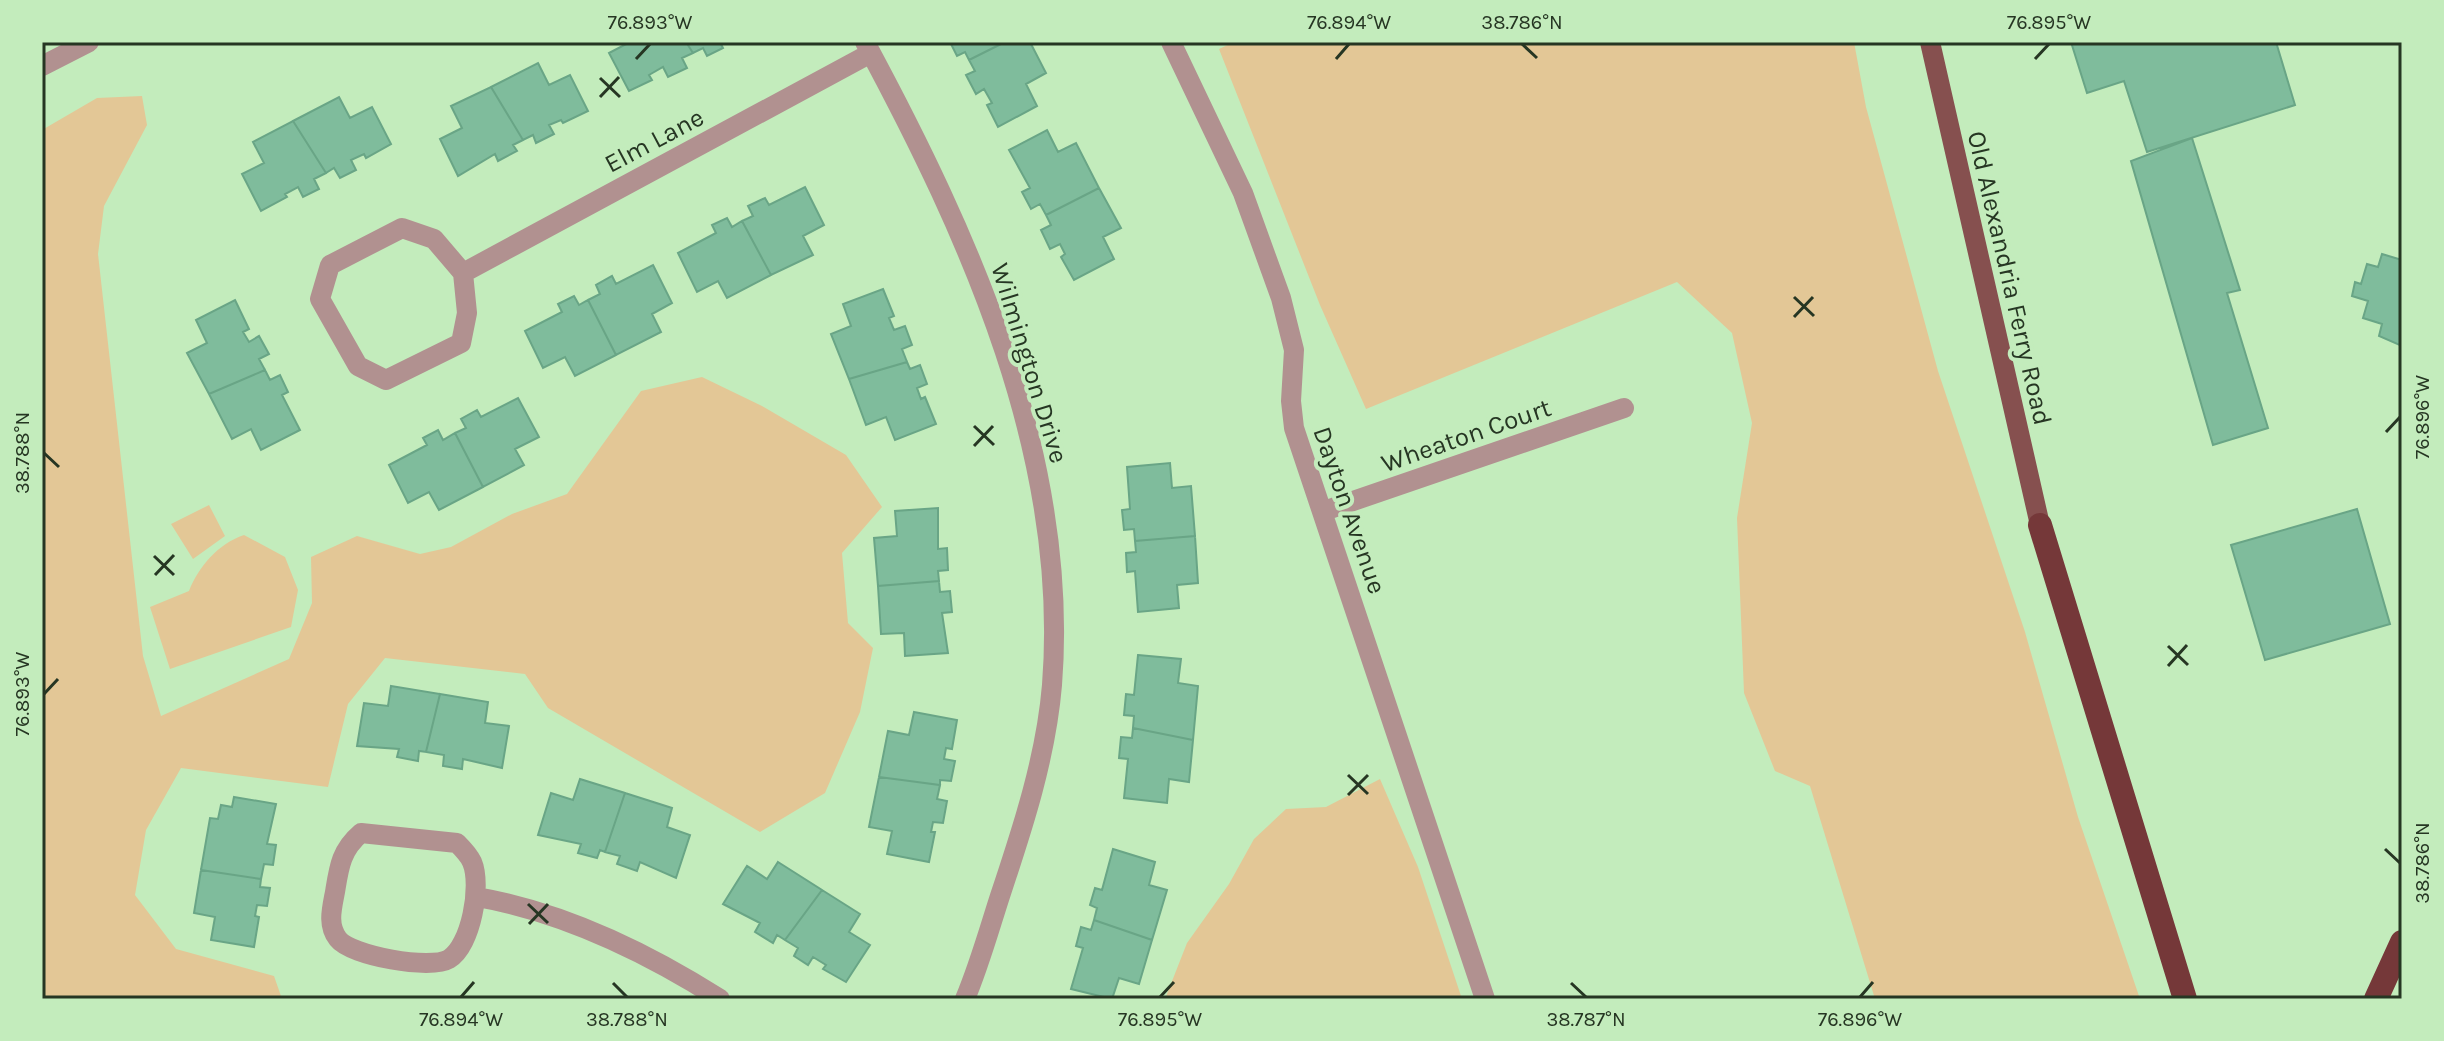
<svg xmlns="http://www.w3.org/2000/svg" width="2444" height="1041" font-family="Karla,sans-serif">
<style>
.green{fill:#e3c796}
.building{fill:#7fbc9c;stroke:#69a586;stroke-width:2}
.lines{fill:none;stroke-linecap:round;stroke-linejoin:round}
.minor{stroke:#b19190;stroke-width:20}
.major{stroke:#86504f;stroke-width:20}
.highway{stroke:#753839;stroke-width:24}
.ticks{fill:none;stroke:#263623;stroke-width:3}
.labels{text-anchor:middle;stroke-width:8;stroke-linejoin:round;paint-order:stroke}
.street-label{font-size:26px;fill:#263623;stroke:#c3ecbc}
.neatline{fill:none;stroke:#263623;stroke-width:3}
.ticks-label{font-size:20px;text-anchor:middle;fill:#263623}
</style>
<rect width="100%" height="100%" fill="#c3ecbc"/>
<path class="green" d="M 1234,42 L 1854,42 L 1866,107 L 1938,371 L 2025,632 L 2078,817 L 2140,999 L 1875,999 L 1810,786 L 1775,771 L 1744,693 L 1737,518 L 1752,423 L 1732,333 L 1677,282 L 1366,409 L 1320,305 L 1219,49 Z
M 142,96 L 147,125 L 104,206 L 98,254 L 143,656 L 161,716 L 289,659 L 312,603 L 311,557 L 357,536 L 420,554 L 451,547 L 512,514 L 567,494 L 641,391 L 702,377 L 762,406 L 846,455 L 882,507 L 842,553 L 848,623 L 873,648 L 860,712 L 825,793 L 760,832 L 548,708 L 525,674 L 385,658 L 348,704 L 328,787 L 181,768 L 146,830 L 135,895 L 176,949 L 274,976 L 282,999 L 42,999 L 42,130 L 97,98 Z
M 209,505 L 225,536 L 193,559 L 171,524 Z
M 244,535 L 285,557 L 298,590 L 291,627 L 170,669 L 150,607 L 189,591 C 199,566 218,544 244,535 Z
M 1380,779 L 1418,867 L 1462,999 L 1165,999 L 1187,943 L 1229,884 L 1254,839 L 1286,809 L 1326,807 Z"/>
<path class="building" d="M 630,42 L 686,42 L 693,53 L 682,58 L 687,68 L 668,77 L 663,67 L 649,75 L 652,80 L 629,91 L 609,53 Z
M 686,42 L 720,42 L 723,48 L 707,56 L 703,48 L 693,53 Z
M 950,42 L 1005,42 L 969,60 L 965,52 L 957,56 Z
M 1005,42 L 1030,42 L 1046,73 L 1026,84 L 1037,106 L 998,127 L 987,105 L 992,103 L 984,89 L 976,94 L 966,75 L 975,71 L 969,60 Z
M 2071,42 L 2276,42 L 2295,105 L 2147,152 L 2124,81 L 2087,93 Z
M 538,63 L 549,85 L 570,75 L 588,111 L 563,123 L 561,120 L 549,125 L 554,134 L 536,143 L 533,135 L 523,140 L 491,87 Z
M 491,87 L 523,140 L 513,145 L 517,151 L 498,161 L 495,154 L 458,176 L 440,139 L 462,128 L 451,106 Z
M 339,97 L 350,118 L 372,107 L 391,144 L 366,158 L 364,154 L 351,160 L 356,170 L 340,178 L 334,168 L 326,173 L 293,121 Z
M 293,121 L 326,173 L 314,179 L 319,189 L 303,197 L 298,187 L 285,194 L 287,197 L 261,211 L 242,174 L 264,163 L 253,142 Z
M 1047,130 L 1058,152 L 1076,143 L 1099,188 L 1046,215 L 1040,204 L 1031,209 L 1022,192 L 1030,188 L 1009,150 Z
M 2192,138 L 2240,290 L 2227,293 L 2268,428 L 2213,445 L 2131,161 Z
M 805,187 L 824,225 L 803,236 L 813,255 L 771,275 L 742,221 L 753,216 L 748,206 L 765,198 L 769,205 Z
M 1099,188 L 1121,228 L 1103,237 L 1114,259 L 1074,280 L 1061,257 L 1065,254 L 1060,244 L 1050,249 L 1041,230 L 1051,225 L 1046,215 Z
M 727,218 L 732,227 L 742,221 L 771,275 L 727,298 L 718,281 L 697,292 L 678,253 L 716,233 L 712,225 Z
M 2382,254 L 2402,260 L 2402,346 L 2379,336 L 2382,324 L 2363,318 L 2368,301 L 2352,296 L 2355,282 L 2361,284 L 2367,264 L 2378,267 Z
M 653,265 L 672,303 L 652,314 L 661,332 L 616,355 L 588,300 L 600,294 L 596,285 L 612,276 L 616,284 Z
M 883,289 L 894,316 L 889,318 L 894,330 L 905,326 L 912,345 L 902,349 L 907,362 L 849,379 L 831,334 L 851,326 L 843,304 Z
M 574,296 L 579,305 L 588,300 L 616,355 L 575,376 L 565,357 L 543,368 L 525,331 L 562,312 L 558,304 Z
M 235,300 L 249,329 L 243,332 L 249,342 L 259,336 L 269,354 L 259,359 L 265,370 L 209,394 L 187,353 L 207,343 L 196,320 Z
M 907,362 L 910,369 L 920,365 L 927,384 L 917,388 L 921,399 L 925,397 L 936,424 L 895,440 L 886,417 L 866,425 L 849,379 Z
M 265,370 L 270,380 L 280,375 L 288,392 L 282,395 L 300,430 L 261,450 L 251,429 L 232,439 L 209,394 Z
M 518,398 L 539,437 L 515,449 L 524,465 L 483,487 L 455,433 L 466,428 L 461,419 L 477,410 L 481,417 Z
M 438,430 L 443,440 L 455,433 L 483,487 L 439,510 L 429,492 L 408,503 L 389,465 L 427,445 L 423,438 Z
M 1170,463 L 1172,488 L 1191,486 L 1195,536 L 1135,541 L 1134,529 L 1124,530 L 1122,510 L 1130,509 L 1127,467 Z
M 938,508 L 938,549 L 947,548 L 948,570 L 938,571 L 939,581 L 878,586 L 874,538 L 897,536 L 895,511 Z
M 2357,509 L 2390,624 L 2265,660 L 2231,545 Z
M 1195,536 L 1198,583 L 1177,585 L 1179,608 L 1138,612 L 1135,571 L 1127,572 L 1126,553 L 1136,552 L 1135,541 Z
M 939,581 L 940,592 L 950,591 L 952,612 L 942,613 L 948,653 L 905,656 L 904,633 L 881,634 L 878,586 Z
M 1138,655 L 1181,659 L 1178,683 L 1198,686 L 1193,740 L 1133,728 L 1134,716 L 1124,715 L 1126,694 L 1134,695 Z
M 391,686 L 440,694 L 426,752 L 419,751 L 418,761 L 397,757 L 399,749 L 357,746 L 364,703 L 388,706 Z
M 440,694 L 488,702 L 485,723 L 509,726 L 502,768 L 463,759 L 462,769 L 443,766 L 444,755 L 426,752 Z
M 914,712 L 957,720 L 952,749 L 946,748 L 944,759 L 955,761 L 951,781 L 940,780 L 940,785 L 879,777 L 888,731 L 909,735 Z
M 1133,728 L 1193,740 L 1189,782 L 1169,779 L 1167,803 L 1124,798 L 1128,759 L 1119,758 L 1121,737 L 1132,738 Z
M 879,777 L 940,785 L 937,799 L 947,801 L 943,823 L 933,822 L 931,832 L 935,832 L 929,862 L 887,854 L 892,831 L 869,827 Z
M 580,779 L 625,793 L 605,852 L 600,850 L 597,858 L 578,853 L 581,844 L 538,835 L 551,793 L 573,800 Z
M 625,793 L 672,808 L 667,827 L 690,835 L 676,878 L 640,862 L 637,871 L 617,864 L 620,856 L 605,852 Z
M 234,797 L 276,804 L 267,844 L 276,845 L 273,865 L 264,864 L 261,879 L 201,870 L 210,818 L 218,819 L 221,805 L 232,807 Z
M 1113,849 L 1155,862 L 1149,885 L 1167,890 L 1152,940 L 1094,920 L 1097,908 L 1090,905 L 1095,888 L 1102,890 Z
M 778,862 L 822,890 L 785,940 L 777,935 L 773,943 L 755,932 L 760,923 L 723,904 L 747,866 L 767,879 Z
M 201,870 L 261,879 L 260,887 L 270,888 L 267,906 L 257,905 L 255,916 L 259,917 L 254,947 L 211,940 L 215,917 L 194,913 Z
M 822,890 L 860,914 L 849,932 L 870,945 L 846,982 L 823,969 L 826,965 L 813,957 L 808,965 L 794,956 L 798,948 L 785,940 Z
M 1094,920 L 1152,940 L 1139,984 L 1119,978 L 1112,999 L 1071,989 L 1083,948 L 1076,946 L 1081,927 L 1091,930 Z"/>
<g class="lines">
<path class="minor" d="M 865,42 C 970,237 1070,457 1052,685 C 1046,757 1023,827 1000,896 C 989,930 979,966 965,999
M 1171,42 L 1243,193 L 1281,298 L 1294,350 L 1291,401 L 1294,428 L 1485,999
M 42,66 L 89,42
M 463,273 L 434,239 L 402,228 L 330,265 L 320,299 L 358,366 L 386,380 L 461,343 L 467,313 L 463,273 L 871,53
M 1324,511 L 1624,408
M 361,833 L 457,843 C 462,848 469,855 472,862 C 482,885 471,946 449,959 C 431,970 351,956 338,939 C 327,925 332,908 335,892 C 339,867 341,850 361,833 Z
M 477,897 C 563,912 646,952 720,999"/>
<path class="major" d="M 1930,42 L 2040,525"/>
<path class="highway" d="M 2040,525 L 2185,999
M 2376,999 L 2402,942"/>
</g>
<path class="ticks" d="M 1522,44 L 1537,58M 636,59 L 650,44M 1336,59 L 1349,44M 2035,59 L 2049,44M 600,78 L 620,97M 600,97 L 619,77M 1794,297 L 1814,316M 1794,317 L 1813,297M 974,426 L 994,445M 2386,432 L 2400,417M 974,446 L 993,426M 44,453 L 59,467M 154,556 L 174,575M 155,575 L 174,555M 2168,646 L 2188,665M 2168,666 L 2187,645M 44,694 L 58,679M 1348,775 L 1368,794M 1348,795 L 1368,775M 2385,849 L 2400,863M 528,904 L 548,923M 529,924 L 548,904M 613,983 L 627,997M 1571,983 L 1586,997M 461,997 L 474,982M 1160,997 L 1174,982M 1860,997 L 1873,982"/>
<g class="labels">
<g class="street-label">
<text transform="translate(654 140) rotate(-28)" y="9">Elm Lane</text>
<text transform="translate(2010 278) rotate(77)" y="9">Old Alexandria Ferry Road</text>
<text transform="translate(1030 363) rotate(73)" y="9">Wilmington Drive</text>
<text transform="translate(1466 435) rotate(-19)" y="9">Wheaton Court</text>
<text transform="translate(1350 510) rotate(71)" y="9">Dayton Avenue</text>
</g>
</g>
<rect width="2444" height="1041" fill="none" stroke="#c3ecbc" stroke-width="88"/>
<rect x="44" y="44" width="2356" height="953" class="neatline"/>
<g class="ticks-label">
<text x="650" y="29">76.893°W</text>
<text x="1349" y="29">76.894°W</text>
<text x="1522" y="29">38.786°N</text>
<text x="2049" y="29">76.895°W</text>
<text transform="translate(2422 417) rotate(-90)" y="7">76.896°W</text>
<text transform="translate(22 453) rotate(-90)" y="7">38.788°N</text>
<text transform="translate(22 694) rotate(-90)" y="7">76.893°W</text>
<text transform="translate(2422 863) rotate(-90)" y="7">38.786°N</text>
<text x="461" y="1026">76.894°W</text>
<text x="627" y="1026">38.788°N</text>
<text x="1160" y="1026">76.895°W</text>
<text x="1586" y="1026">38.787°N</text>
<text x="1860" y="1026">76.896°W</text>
</g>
</svg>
